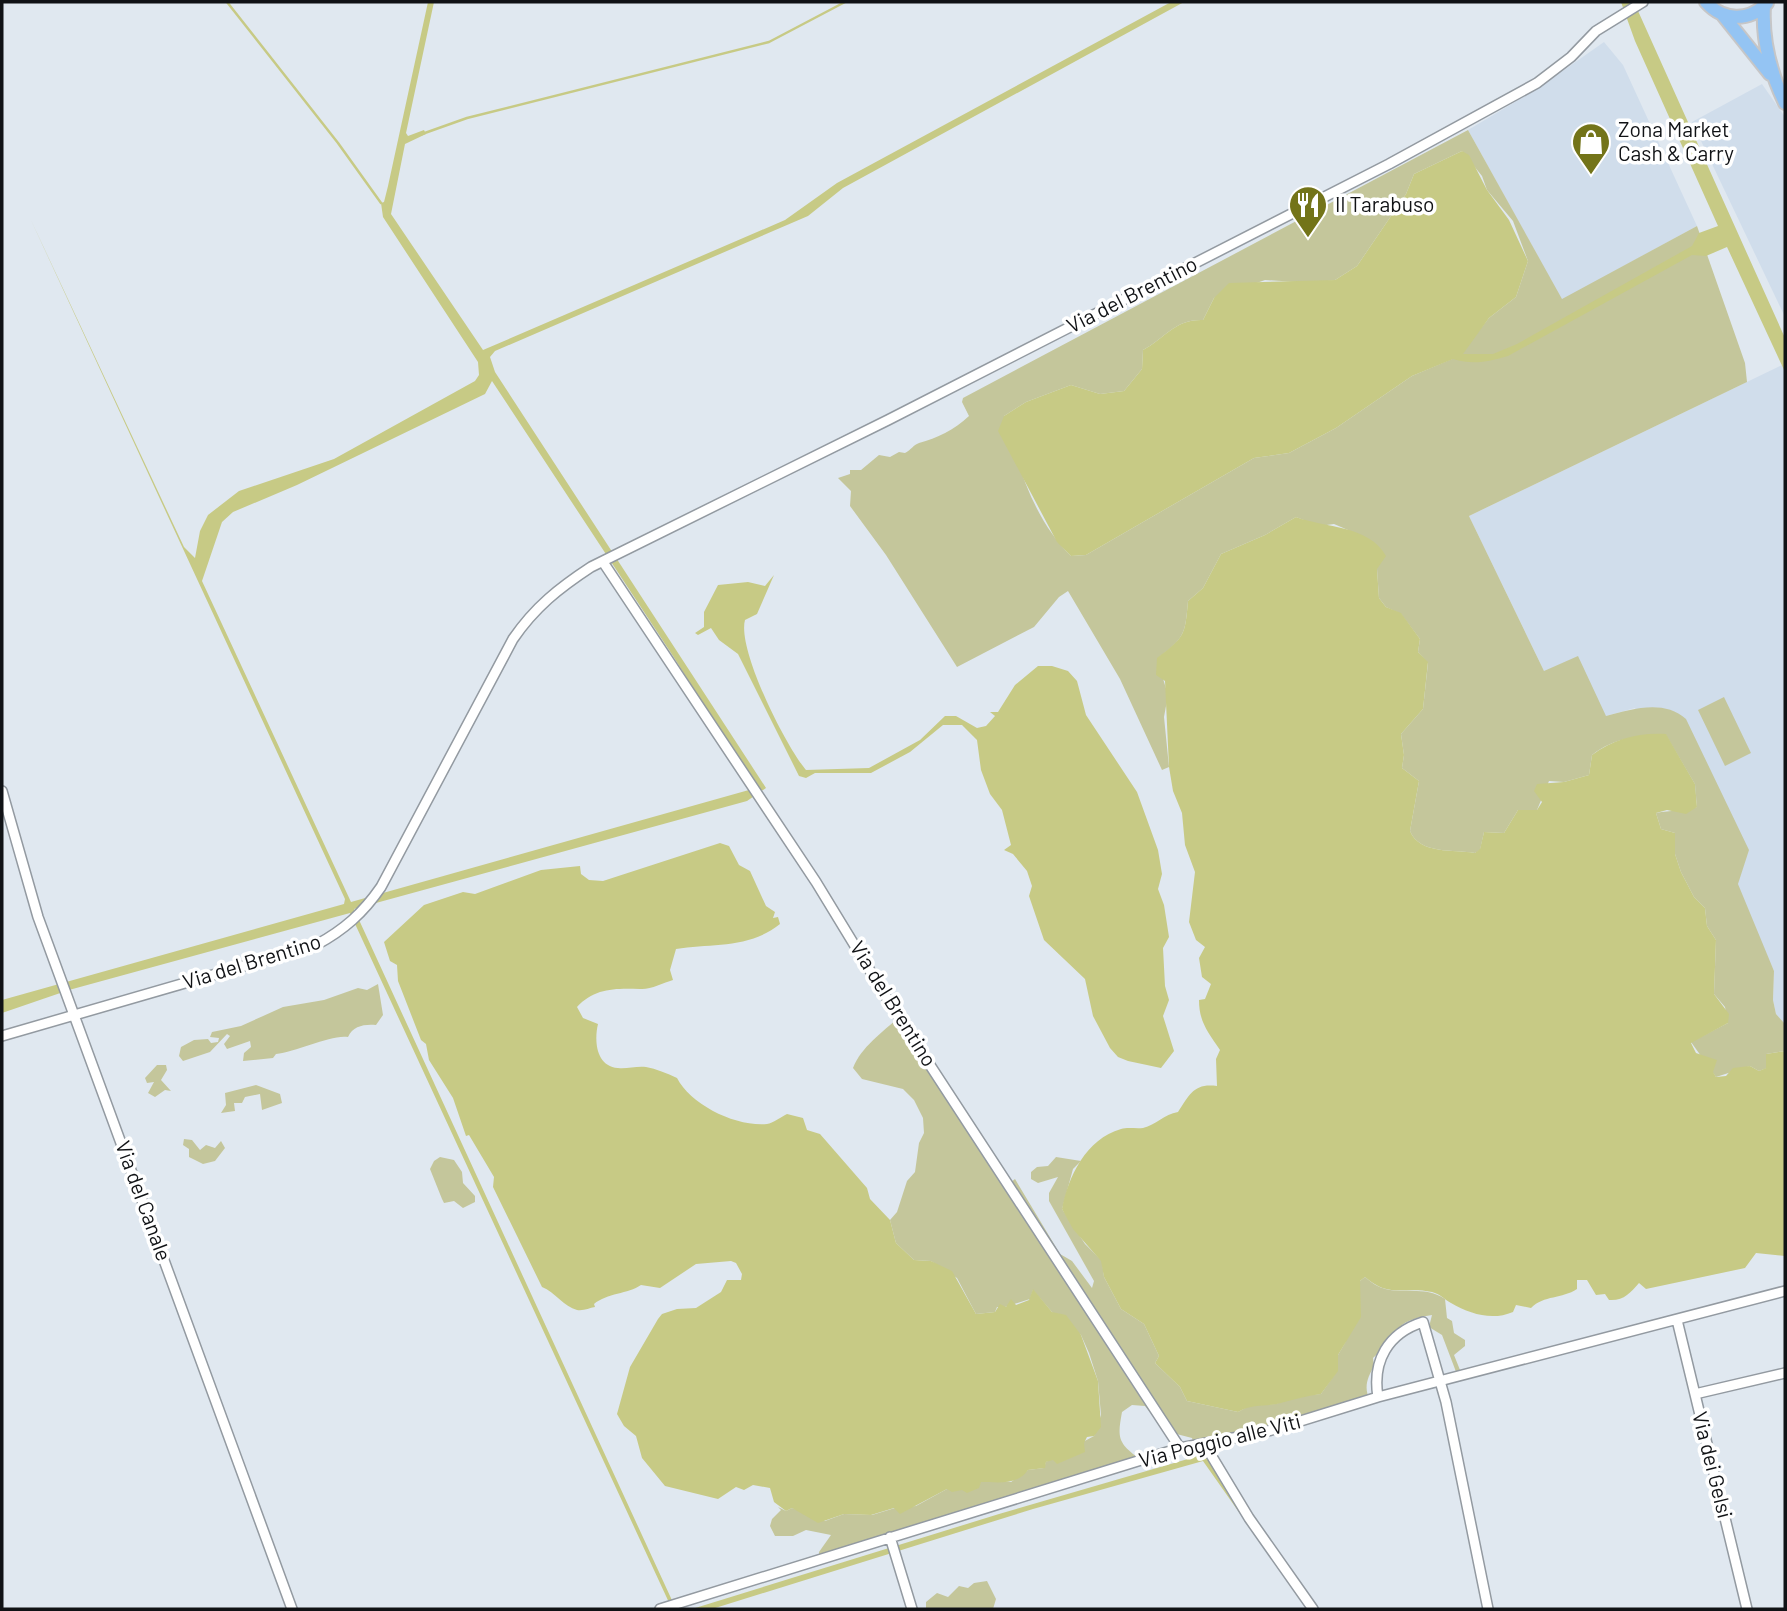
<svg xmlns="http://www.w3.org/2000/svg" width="1787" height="1611" font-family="Barlow,sans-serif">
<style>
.built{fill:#d0ddeb}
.green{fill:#c4c69b;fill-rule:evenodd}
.water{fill:#c7ca85;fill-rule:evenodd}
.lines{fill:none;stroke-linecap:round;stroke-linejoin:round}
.stream{stroke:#c7ca85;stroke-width:2.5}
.minor-casing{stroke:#939aa1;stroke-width:12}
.major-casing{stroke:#c6c6c7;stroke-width:16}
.minor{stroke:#fff;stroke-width:9}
.major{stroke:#94c4f3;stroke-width:12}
.labels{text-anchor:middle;stroke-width:7;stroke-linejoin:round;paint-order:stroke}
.poi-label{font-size:21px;fill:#101215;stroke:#fff;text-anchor:start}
.street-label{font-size:21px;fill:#101215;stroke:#fff}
</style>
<rect width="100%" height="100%" fill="#e0e8f0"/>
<path class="built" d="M 1604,42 L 1623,65 L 1697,226 L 1562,300 L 1468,130 L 1537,89 Z
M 1762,84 L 1785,117 L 1785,317 L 1692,122 Z
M 1782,365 L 1785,372 L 1785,1024 L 1776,1014 L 1773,1000 L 1774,971 L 1740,895 L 1738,884 L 1741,867 L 1635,708 L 1606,716 L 1544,671 L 1469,516 Z"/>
<path class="green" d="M 1468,130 L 1562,299 L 1697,226 L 1745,363 L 1747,382 L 1469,516 L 1544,671 L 1578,656 L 1606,716 C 1632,709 1664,699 1686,719 L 1749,850 L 1738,884 L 1774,971 L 1773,1000 L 1776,1014 L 1785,1024 L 1785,1051 L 1766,1054 L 1767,1068 L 1759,1071 L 1750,1066 L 1716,1077 L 1691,1042 L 1728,1023 L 1725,1007 L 1714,994 L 1716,940 L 1707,926 L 1705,908 L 1694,897 L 1681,872 L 1675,854 L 1675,833 L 1661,829 L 1656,813 C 1671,810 1682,812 1697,807 L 1695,784 L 1666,735 C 1638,736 1615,737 1592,755 L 1589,775 L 1564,782 L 1549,781 L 1537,810 L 1518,810 L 1504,833 L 1484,832 L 1480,850 L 1475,853 C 1454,849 1420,855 1410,831 L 1419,781 L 1402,768 L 1404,755 L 1401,734 L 1423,709 L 1428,663 L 1418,652 L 1420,639 L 1401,614 L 1386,607 L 1379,598 L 1377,569 L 1348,530 L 1334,524 L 1319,526 L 1296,517 L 1265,535 L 1221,554 L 1203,588 L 1188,601 C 1185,635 1185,637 1157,659 L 1168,695 L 1164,717 L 1169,767 L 1162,770 L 1120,679 L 1068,591 L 1059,597 L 1034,627 L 957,667 L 886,555 L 850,506 L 851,491 L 838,478 L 850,474 L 850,470 L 861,470 L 879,455 L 890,457 L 899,452 L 905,453 C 911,450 913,445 919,443 C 937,438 954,430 969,416 L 962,402 L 963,398 ZM 1462,151 L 1482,176 L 1487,190 L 1513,221 L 1528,261 L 1516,297 L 1489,318 L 1459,356 L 1412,376 L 1336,428 L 1289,453 L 1254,458 L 1086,555 L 1071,556 C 1033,519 1018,465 1004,416 L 1026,402 L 1071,385 L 1100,394 L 1124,391 L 1142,369 L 1143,350 C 1165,338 1175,319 1203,320 L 1214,298 L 1265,280 L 1312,283 L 1335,280 L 1357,266 L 1406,194 L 1414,174 Z
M 1724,697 L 1751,753 L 1725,766 L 1698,710 Z
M 378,984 L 383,1015 L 376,1025 C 364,1024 353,1026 348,1037 C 332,1034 296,1052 276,1054 L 273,1058 L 243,1061 L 244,1053 L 251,1047 L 250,1041 L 227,1049 L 224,1044 L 230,1036 L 227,1034 L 210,1052 L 183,1061 L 179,1056 L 181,1047 L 194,1040 L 208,1039 L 211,1043 L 218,1042 L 219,1038 L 210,1037 L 212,1032 L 241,1026 L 283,1007 L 324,1000 L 358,988 L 367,990 Z
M 899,1017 L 1010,1183 L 1015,1179 L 1060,1254 L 1072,1261 L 1092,1288 L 1094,1281 L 1049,1201 L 1049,1193 L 1058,1177 L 1038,1183 L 1031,1179 L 1031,1172 L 1037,1167 L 1048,1166 L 1056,1157 L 1081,1161 L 1073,1169 L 1062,1209 L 1085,1244 L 1102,1261 L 1104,1277 L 1121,1309 L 1144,1324 L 1159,1356 L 1155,1363 L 1180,1387 L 1187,1401 L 1238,1412 L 1251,1405 L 1276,1404 L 1296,1396 L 1321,1394 L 1337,1371 L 1338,1355 L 1345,1343 L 1360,1281 L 1365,1277 C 1392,1303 1419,1281 1445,1299 L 1447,1318 L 1452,1321 L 1454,1333 L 1465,1340 L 1465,1346 L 1454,1355 L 1462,1375 L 1458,1377 L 1442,1335 L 1429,1327 L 1432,1315 C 1390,1321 1400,1334 1373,1358 L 1374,1366 C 1368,1377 1363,1387 1370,1400 L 1265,1432 L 1194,1446 L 1192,1438 L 1165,1431 L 1145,1406 L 1132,1405 L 1122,1412 C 1117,1439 1118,1443 1141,1460 L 819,1559 L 819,1552 L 831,1535 L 806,1530 L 793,1536 L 775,1536 L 770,1526 L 772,1519 L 781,1510 L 778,1507 L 786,1511 L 792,1508 L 825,1521 L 844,1514 L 872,1515 L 895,1508 L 916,1506 L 947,1489 L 980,1482 L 1011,1482 L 1028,1470 L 1044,1468 L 1046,1462 L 1094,1436 L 1101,1415 L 1098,1381 L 1089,1353 L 1081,1335 L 1052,1312 L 1033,1290 L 1030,1299 L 1005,1307 L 997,1307 L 995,1312 L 976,1314 L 957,1278 L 931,1261 L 914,1260 L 896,1243 L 890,1220 L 897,1212 L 907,1181 L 915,1172 L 919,1143 L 924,1133 L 923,1118 L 914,1100 L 903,1089 L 862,1079 L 853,1068 C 861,1047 883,1032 899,1017 Z
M 157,1065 L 166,1065 L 167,1070 L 161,1080 L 171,1091 L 165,1090 L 155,1097 L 148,1093 L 154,1082 L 147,1083 L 145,1078 Z
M 256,1085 L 280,1094 L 282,1103 L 262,1110 L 260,1094 L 245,1097 L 242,1103 L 234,1103 L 235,1111 L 221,1113 L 226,1105 L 225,1093 Z
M 184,1139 L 192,1140 L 200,1150 L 206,1145 L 215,1148 L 221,1141 L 225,1148 L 215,1161 L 203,1164 L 189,1157 L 189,1149 L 183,1145 Z
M 440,1157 L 454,1160 L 462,1172 L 463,1183 L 475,1196 L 475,1202 L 463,1208 L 454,1201 L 444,1203 L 442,1199 L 430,1169 L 434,1161 Z
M 987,1581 L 996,1599 L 993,1609 L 926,1609 L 926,1602 L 937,1593 L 948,1597 L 959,1586 L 968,1588 L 974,1583 Z"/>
<path class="water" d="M 428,2 L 434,2 L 406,133 L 408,136 L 424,130 L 426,134 L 405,144 L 391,214 L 483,350 L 785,220 L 837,183 L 1171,2 L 1184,2 L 843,188 L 808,216 L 495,351 L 490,357 L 495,372 L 766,788 L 747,801 L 354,909 L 676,1609 L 672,1609 L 350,913 L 69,990 L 2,1013 L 2,1000 L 344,904 L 345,899 L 30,218 L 184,547 L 195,558 L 200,531 L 208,515 L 239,491 L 334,459 L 475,381 L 479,375 L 478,362 L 383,217 L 381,203 L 384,202 L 388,186 ZM 492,381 L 673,656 L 756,788 L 351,902 L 202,581 L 222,522 L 233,512 L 297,485 L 485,394 Z
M 1621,2 L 1634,2 L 1785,338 L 1785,372 L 1727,247 L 1706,256 L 1692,255 L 1508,356 C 1488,362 1473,365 1453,359 L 1412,376 L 1336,428 L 1289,453 L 1254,458 L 1086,555 L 1071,556 L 1057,542 L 998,431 L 1004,416 L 1026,402 L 1071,385 L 1100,394 L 1124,391 L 1142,369 L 1143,350 C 1165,338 1175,319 1203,320 L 1214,298 L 1229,283 L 1335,280 L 1357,266 L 1406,194 L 1414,174 L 1462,151 L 1469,155 L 1487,190 L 1509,220 L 1528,261 L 1516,297 L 1489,318 L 1463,354 L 1493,354 L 1517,344 L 1692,246 L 1699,233 L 1718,226 L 1635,41 Z
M 1296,517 C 1325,528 1369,525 1386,556 L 1377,569 L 1379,598 L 1386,607 L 1401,613 L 1420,639 L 1418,652 L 1428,662 L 1423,709 L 1401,734 L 1404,755 L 1402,768 L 1419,781 L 1410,831 C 1420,855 1454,849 1475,853 L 1480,849 L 1484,832 L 1504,833 L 1518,810 L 1537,810 L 1542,802 L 1534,791 L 1537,784 L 1564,782 L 1589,775 L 1592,755 C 1613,739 1640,732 1666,734 L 1695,784 L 1697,807 L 1686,814 L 1667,810 L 1656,813 L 1661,829 L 1675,833 L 1675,854 L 1681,872 L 1694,897 L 1705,908 L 1707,926 L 1716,940 L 1714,994 L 1729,1014 L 1728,1023 L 1691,1043 L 1696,1053 L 1717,1060 L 1713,1072 L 1716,1077 L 1726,1076 L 1733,1068 L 1750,1066 L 1759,1071 L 1766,1068 L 1766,1054 L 1785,1051 L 1785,1256 L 1756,1253 L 1745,1268 L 1646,1289 L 1639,1283 C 1630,1293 1624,1301 1609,1300 L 1605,1294 L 1596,1295 L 1587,1280 L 1577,1280 L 1577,1289 C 1562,1299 1544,1295 1531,1308 L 1516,1305 L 1513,1312 C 1492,1321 1470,1314 1451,1303 C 1444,1299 1440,1294 1432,1292 C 1404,1286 1390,1299 1365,1277 L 1360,1281 L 1361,1317 L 1338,1355 L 1338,1371 L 1321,1394 C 1306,1396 1292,1400 1277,1404 C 1262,1407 1252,1404 1238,1412 L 1187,1401 L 1180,1387 L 1155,1363 L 1159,1356 L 1144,1324 L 1121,1309 L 1104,1277 L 1101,1261 L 1073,1229 L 1062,1209 C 1068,1177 1086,1139 1121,1129 C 1128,1127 1136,1129 1143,1128 C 1156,1125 1164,1114 1178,1112 C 1190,1094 1194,1083 1217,1086 L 1216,1059 L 1220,1050 C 1208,1032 1199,1022 1199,1000 L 1205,999 L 1211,984 L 1202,977 L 1199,958 L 1205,947 L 1196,940 L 1189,922 L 1195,872 L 1185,845 L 1182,813 L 1173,791 L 1169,767 L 1165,681 L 1156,675 L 1157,658 C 1185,637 1185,635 1188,601 L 1203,588 L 1221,554 L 1265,535 Z
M 774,575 L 757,614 L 745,620 C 737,649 785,745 806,770 L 869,768 L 920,740 L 945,716 L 956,716 L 977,728 L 986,726 L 995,716 L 990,712 L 998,712 L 1015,685 L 1038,666 L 1052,666 L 1068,671 L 1077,681 L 1086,715 L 1137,792 L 1158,850 L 1162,874 L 1158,889 L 1164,905 L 1169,937 L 1163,948 L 1165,986 L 1169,1000 L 1163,1016 L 1174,1051 L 1161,1068 L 1128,1061 L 1118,1057 L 1110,1048 L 1093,1016 L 1085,979 L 1044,940 L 1029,896 L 1032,886 L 1027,871 L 1013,854 L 1004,850 L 1011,845 L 1002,810 L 990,794 L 981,770 L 977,740 L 962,725 L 943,725 L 910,752 L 871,773 L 815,773 L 806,778 L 799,776 L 738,654 L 719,640 L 711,628 L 698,635 L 695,633 L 704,627 L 704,612 L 718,585 L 748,582 L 765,586 Z
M 720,843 L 729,846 L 739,865 L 750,871 L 766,906 L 775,912 L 773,918 L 778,917 L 780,924 C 749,949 712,943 676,949 L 670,970 L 673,980 C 663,983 650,990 640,989 C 616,988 594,988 577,1007 L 583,1018 L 598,1024 C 594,1041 596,1066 618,1068 C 627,1069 636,1066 646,1067 C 656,1069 667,1073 677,1078 C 691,1105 736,1127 767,1124 C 773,1123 781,1117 787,1114 L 803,1118 L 807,1130 L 820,1134 L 867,1188 L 870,1199 L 890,1220 L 896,1243 L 914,1260 L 931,1261 L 952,1271 L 976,1314 L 995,1312 L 1000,1304 L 1006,1307 L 1011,1299 L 1016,1305 L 1029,1300 L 1033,1289 L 1052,1312 L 1066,1315 L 1081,1335 L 1098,1381 L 1101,1427 L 1094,1436 L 1087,1437 L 1084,1443 L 1085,1452 L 1057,1464 L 1053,1460 L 1046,1462 L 1045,1468 L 1028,1470 C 1017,1486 997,1482 981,1482 L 979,1488 L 967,1493 L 962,1490 L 952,1492 L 947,1489 L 900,1514 L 894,1508 L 871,1515 L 844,1514 L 818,1523 L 792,1508 L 786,1511 L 774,1502 L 770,1488 L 753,1485 L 744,1490 L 736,1487 L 718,1499 L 665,1486 L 642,1458 L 636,1436 L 624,1426 L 617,1414 L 630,1367 L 658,1319 L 662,1314 L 677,1309 L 696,1308 L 721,1292 L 727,1280 L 741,1280 L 742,1274 L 736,1263 L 731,1261 L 696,1264 L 660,1288 L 641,1285 C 628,1294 607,1293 594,1304 L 595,1307 C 589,1308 584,1311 577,1310 C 564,1307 555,1292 542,1287 L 493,1187 L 494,1177 L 469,1135 L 466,1136 L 453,1098 L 429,1060 L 426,1044 L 421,1040 L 398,981 L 397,965 L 390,961 L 384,942 L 424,905 L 463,892 L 475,894 L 541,870 L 580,866 L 581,874 L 589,880 L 603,881 Z
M 1205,1454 L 1307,1609 L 1203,1461 L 1033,1509 L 712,1609 L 692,1609 L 999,1514 Z"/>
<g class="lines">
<path class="stream" d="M 227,2 L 338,143 L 381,203
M 422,134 L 467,118 L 769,42 L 845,2"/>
<defs>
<path id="minor" d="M 603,562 L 816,882 L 894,1010 L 1180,1448
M 2,791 L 38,917 L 292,1609
M 2,1036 L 316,945 C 344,930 363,913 381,887 L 513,639 C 535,607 559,588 591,567 L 888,420 L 1389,164 L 1537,83 L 1571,57 L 1596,31 L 1643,2
M 1677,1320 L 1747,1609
M 1695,1394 L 1785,1373
M 1378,1397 C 1372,1361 1388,1333 1423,1322 L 1446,1402 L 1488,1609
M 1205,1445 L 1249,1518 L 1313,1609
M 890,1537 L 912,1609
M 660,1609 L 1180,1448 L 1265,1432 L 1378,1397 L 1785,1291"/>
<path id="major" d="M 1706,2 C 1723,21 1749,22 1767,3
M 1764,6 C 1762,40 1770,72 1785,103
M 1722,14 L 1770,74"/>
</defs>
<use href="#minor" class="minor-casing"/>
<use href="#major" class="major-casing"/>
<use href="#minor" class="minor"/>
<use href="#major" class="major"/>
</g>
<defs>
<symbol id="shop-pin" viewBox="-11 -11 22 30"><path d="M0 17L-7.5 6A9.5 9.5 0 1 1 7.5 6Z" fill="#737419" stroke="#fff"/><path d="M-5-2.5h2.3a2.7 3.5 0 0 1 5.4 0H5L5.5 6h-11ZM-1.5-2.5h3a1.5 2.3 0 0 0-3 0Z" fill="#fff"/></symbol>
<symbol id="restaurant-pin" viewBox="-11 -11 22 30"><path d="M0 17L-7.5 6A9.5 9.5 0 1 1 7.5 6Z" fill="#737419" stroke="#fff"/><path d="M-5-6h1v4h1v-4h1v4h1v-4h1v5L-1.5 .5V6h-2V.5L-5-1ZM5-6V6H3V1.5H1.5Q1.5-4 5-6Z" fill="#fff"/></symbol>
</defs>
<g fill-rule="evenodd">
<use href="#shop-pin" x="1569" y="120" width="44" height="60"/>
<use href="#restaurant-pin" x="1286" y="183" width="44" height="60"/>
</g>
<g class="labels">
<g class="poi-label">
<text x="1618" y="137">Zona Market<tspan x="1618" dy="24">Cash &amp; Carry</tspan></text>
<text x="1335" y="212">Il Tarabuso</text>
</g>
<g class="street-label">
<text transform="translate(1132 295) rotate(-27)" y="7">Via del Brentino</text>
<text transform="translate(252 962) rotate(-17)" y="7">Via del Brentino</text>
<text transform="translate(893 1004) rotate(58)" y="7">Via del Brentino</text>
<text transform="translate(143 1201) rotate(70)" y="7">Via del Canale</text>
<text transform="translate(1220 1441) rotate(-14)" y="7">Via Poggio alle Viti</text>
<text transform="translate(1712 1465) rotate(76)" y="7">Via dei Gelsi</text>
</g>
</g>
<rect width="1787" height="1611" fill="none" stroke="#101215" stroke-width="7"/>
</svg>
